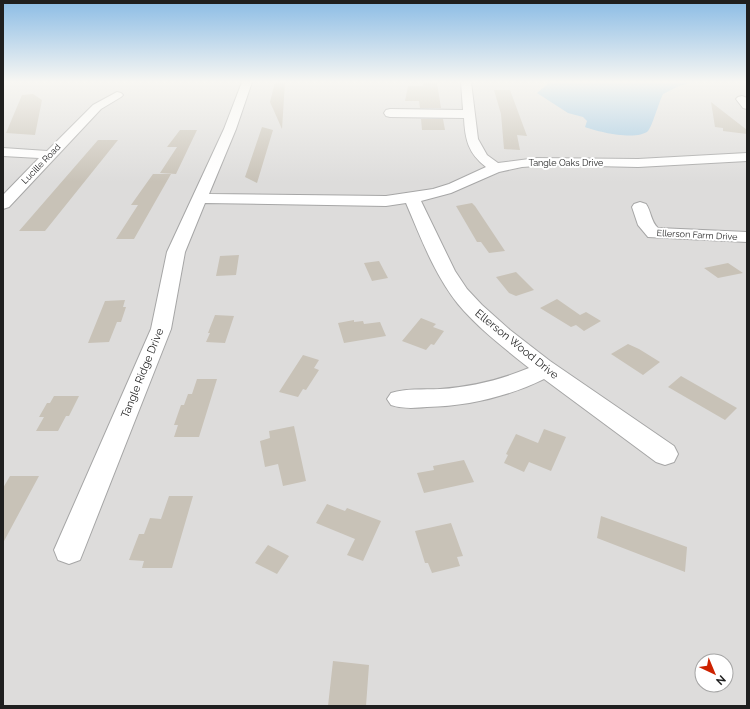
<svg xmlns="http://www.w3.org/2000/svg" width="750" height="709" font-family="Raleway,sans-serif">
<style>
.residential{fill:#dddcdb;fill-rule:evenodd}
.water{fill:#a1c8e1}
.building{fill:#c8c2b7}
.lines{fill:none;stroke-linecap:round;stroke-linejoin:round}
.minor-casing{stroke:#a6a6a6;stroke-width:2}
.minor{fill:#fff;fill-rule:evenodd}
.labels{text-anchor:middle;stroke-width:4;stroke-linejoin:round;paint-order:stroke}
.far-street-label{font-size:9px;fill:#1f1f1f;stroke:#fff}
.street-label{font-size:11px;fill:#1f1f1f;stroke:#fff}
</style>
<rect width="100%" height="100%" fill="#f0eee4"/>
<path class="residential" d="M 3,82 L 747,82 L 747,706 L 3,706 ZM 702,661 L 726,661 L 726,685 L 702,685 Z"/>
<path class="water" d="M 550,82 L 694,82 L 679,86 L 663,94 C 659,102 652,127 648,131 C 637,141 598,132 585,127 L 587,121 L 583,117 L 568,113 L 537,93 Z"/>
<path class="building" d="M 275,82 L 285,82 L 282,129 L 270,102 Z
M 423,82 L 437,83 L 441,108 L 420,108 L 419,101 L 405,101 L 408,86 L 423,86 Z
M 494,90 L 510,90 L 527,136 L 517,135 L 520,150 L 504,149 L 501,114 Z
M 33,94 L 42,100 L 35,135 L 6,133 L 22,95 Z
M 711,102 L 747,130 L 747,134 L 723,131 L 723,128 L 715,127 Z
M 421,119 L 443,119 L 445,130 L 422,130 Z
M 262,127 L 273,130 L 257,183 L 245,177 Z
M 180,130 L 197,130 L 176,174 L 160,173 L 177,147 L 167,147 Z
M 98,140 L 118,140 L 45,231 L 19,231 Z
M 153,174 L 171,174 L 134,239 L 116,239 L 138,205 L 131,205 Z
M 472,203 L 475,206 L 505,251 L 489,253 L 481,242 L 477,242 L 456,206 Z
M 239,255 L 236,275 L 216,276 L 220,256 Z
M 379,261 L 388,278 L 372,281 L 364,263 Z
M 728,263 L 743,273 L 718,278 L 704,268 Z
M 516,272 L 534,290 L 516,296 L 509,293 L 496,277 Z
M 557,299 L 580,315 L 586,312 L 601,321 L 584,331 L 576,325 L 571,327 L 540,308 Z
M 125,300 L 123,307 L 126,307 L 121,322 L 117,322 L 109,342 L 88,343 L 105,301 Z
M 215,315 L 234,316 L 225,343 L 206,342 L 210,333 L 208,333 Z
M 421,318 L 436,324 L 433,327 L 444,331 L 434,345 L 431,344 L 426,350 L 402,341 Z
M 354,320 L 354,322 L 363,321 L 364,324 L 380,322 L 386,336 L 344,343 L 338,323 Z
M 628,344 L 639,349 L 660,362 L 643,375 L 611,354 Z
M 303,355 L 319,360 L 314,368 L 319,370 L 306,390 L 303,389 L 298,397 L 279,392 Z
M 681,376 L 737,408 L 725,420 L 668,387 Z
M 197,379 L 217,379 L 199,437 L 174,437 L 178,425 L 174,425 L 181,405 L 184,405 L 188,394 L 192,394 Z
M 54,396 L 79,396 L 69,416 L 66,416 L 58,431 L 36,431 L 44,417 L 39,417 L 47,403 L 50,403 Z
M 294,426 L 306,481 L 283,486 L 278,464 L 265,467 L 260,441 L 270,438 L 269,431 Z
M 544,429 L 566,437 L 551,471 L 529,462 L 524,472 L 504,463 L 508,455 L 506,454 L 516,434 L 538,443 Z
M 464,460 L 474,482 L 424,493 L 417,473 L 434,470 L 433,466 Z
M 10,476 L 39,476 L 3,543 L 3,488 Z
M 169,496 L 193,496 L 172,568 L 142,568 L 144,561 L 129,560 L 139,534 L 144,534 L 150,518 L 161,519 Z
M 327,504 L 345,511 L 347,508 L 381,521 L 363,561 L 347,555 L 355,539 L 316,523 Z
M 601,516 L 687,547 L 685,572 L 597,538 Z
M 451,523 L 463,556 L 457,557 L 460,566 L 432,573 L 428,563 L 425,563 L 415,531 Z
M 268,545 L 289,556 L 277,574 L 255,563 Z
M 333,661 L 369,665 L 366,706 L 328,706 Z"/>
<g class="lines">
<defs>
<path id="minor" d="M 242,82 L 252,82 L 236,129 L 209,194 L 386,196 L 433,189 L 449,184 L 486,167 C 468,153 465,139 464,118 L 390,117 L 386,116 L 384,113 L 386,110 L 390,109 L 463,110 L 461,82 L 471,82 L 478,139 L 487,155 L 498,163 L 537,158 L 638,159 L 747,153 L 747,161 L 638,167 L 551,165 L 522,167 L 499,172 L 451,193 L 421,201 L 455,271 L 467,289 L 482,305 L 510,330 L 550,361 L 674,446 L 678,454 L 674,462 L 665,465 L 656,462 L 544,379 C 507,397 468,406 427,407 C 415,408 403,409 391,405 L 387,399 L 391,393 C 406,388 423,390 440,389 C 471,387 500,380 529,368 C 504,348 478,328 458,304 C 434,274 421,238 406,203 L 386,206 L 205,203 L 185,252 L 171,329 L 84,550 L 80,560 L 69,564 L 58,560 L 54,550 L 151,329 L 167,252 L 224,129 Z
M 117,92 L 121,93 L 123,95 L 121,97 L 101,109 L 9,207 L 3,209 L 3,195 L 39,158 L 3,156 L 3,148 L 47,151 L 93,105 Z
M 742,96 L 747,98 L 747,109 L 743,108 L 736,99 L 738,97 Z
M 640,202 L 646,204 C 651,211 651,222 658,228 L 747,232 L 747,242 L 648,237 L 638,225 L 632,207 L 634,204 Z"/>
</defs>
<use href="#minor" class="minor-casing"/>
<use href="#minor" class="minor"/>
</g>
<linearGradient id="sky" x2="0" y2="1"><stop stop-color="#8bbce5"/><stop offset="0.45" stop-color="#f8f7f3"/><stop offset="1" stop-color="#f8f7f3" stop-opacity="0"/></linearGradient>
<rect width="750" height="182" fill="url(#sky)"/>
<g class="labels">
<g class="far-street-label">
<text x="566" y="166">Tangle Oaks Drive</text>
<text transform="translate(41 164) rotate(-46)" y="3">Lucille Road</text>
<text transform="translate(697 235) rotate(3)" y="3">Ellerson Farm Drive</text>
</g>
<g class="street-label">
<text transform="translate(517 344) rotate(39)" y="4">Ellerson Wood Drive</text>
<text transform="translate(142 373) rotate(-68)" y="4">Tangle Ridge Drive</text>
</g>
</g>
<rect width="750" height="709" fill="none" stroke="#1f1f1f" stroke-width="8"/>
<g transform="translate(714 673) rotate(136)"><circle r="19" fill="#ffffff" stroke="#a5a5a5"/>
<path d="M0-3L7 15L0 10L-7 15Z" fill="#cd2200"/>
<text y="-6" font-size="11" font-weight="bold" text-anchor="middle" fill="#1f1f1f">N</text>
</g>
</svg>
